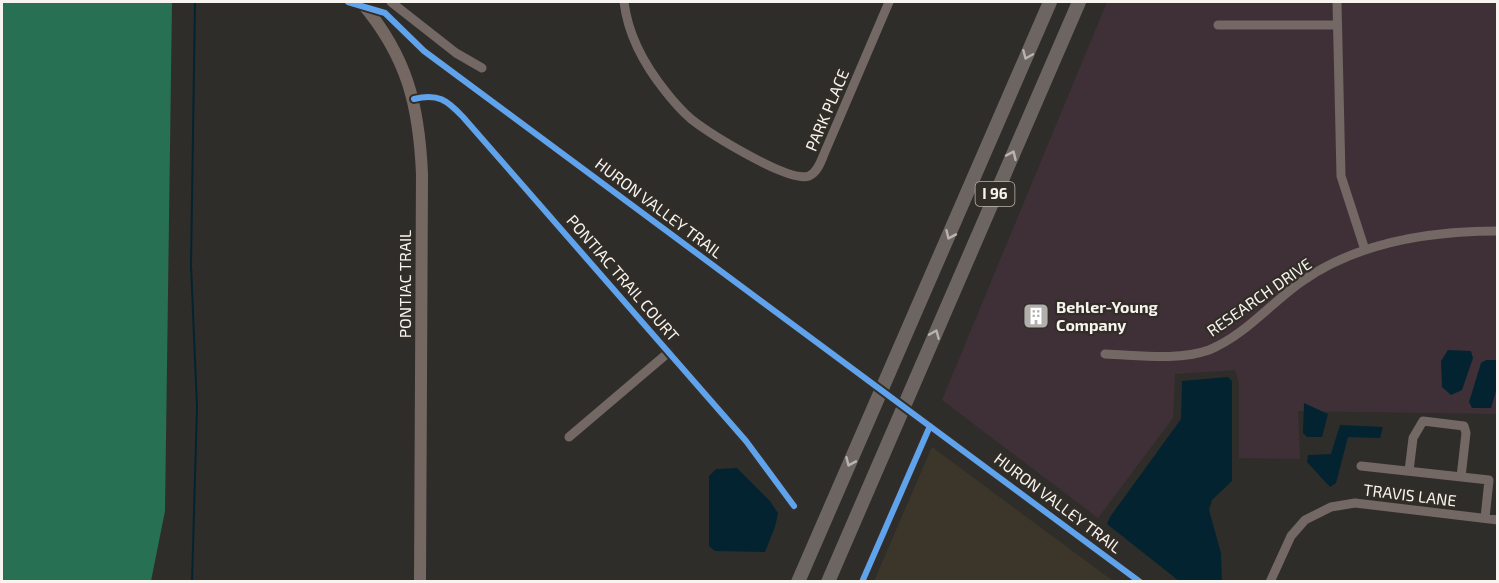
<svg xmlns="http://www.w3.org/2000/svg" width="1499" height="583" font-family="'Exo 2',sans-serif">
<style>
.built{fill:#3c352a}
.industrial{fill:#3f3038}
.forest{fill:#287053}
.water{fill:#042330}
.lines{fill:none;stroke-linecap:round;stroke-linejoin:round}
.stream{stroke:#042330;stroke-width:2}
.minor{stroke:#736864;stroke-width:9}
.major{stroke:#756862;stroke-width:12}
.highway{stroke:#6d6561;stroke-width:14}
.cycleway-casing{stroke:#322d27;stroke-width:10}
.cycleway{stroke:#60a3ed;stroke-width:6}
.oneway{stroke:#b9b4b0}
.labels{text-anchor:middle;stroke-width:4.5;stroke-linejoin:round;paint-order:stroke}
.shield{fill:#322d27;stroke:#bcb8b4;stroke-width:1.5}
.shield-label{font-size:15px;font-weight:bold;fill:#f7f4f0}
.street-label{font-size:16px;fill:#f7f4f0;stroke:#322d27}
.poi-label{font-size:16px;font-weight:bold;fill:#f7f4f0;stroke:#322d27;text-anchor:start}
</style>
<rect width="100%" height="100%" fill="#2f2d2a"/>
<path class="built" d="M 932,447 L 1113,581 L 874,581 Z"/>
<path class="industrial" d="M 1107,2 L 1497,2 L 1497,414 L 1298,411 L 1300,459 L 1239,458 L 1239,383 L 1235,370 L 1175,374 L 1173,418 L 1098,518 L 942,400 Z"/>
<path class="forest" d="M 2,2 L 172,2 L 165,511 L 151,581 L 2,581 Z"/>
<path class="water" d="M 1448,350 L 1471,351 L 1473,358 L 1462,390 L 1451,395 L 1442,387 L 1441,361 Z
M 1486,360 L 1497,360 L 1497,388 L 1491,408 L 1472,408 L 1469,402 L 1481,363 Z
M 1228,377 L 1232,381 L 1232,481 L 1212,500 L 1209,510 L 1221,553 L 1222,581 L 1179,581 L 1107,524 L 1110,517 L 1181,419 L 1182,381 Z
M 1304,403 L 1328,414 L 1322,437 L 1307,437 L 1303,433 Z
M 1340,425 L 1383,427 L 1380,438 L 1348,437 L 1336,483 L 1330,487 L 1307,462 L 1308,455 L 1331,454 Z
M 737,468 L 770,501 L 778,513 L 775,527 L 765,552 L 715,551 L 709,546 L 709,476 L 716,469 Z"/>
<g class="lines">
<path class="stream" d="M 192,582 L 197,407 L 191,265 L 195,2"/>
<path class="minor" d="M 391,2 L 456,53 L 482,68
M 624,2 C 628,35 645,66 666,92 C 673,101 682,111 691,119 C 709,133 788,183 809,176 C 817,173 821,162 824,154 L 889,2
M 1337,2 L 1341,176 L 1365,250
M 1218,25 L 1337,25
M 414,99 C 438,93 447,100 463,117 L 746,441 L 794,506
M 1105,354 C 1138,355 1178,361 1209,350 C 1244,336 1271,303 1301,282 C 1357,242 1430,231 1498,231
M 569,437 L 669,352
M 1361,466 L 1489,480 L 1485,518
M 1409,471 L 1413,438 L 1423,421 L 1464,426 L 1466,433 L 1461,477
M 1270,582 L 1291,536 L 1305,520 L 1331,507 L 1355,503 L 1498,520"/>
<path class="major" d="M 361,2 C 407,56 419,105 422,174 L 420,582"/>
<path class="highway" d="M 798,582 L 1050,2
M 828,582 L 1079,2"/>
<defs>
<path id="cycleway" d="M 348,2 L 385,13 L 424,51 L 1140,582
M 414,99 C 438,93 447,100 463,117 L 746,441 L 794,506
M 862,582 L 930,426"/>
</defs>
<use href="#cycleway" class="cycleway-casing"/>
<use href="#cycleway" class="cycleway"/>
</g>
<defs><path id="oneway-chevron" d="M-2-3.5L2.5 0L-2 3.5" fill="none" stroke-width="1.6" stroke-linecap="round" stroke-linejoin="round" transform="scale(1.5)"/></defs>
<g class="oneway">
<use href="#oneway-chevron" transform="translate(1027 55) rotate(113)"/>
<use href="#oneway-chevron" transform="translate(1012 155) rotate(-66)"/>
<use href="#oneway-chevron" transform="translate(950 235) rotate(114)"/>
<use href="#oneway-chevron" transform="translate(935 334) rotate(-67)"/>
<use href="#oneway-chevron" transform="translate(850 462) rotate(114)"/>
</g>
<defs>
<symbol id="building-square" viewBox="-11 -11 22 22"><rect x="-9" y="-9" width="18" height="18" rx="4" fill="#b1aeab" stroke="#322d27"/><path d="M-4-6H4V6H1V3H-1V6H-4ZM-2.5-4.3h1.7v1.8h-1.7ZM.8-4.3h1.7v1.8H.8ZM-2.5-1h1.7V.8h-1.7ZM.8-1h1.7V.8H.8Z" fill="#fff"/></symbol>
</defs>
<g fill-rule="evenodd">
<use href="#building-square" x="1021" y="301" width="30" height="30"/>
</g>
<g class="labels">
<rect class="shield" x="975.5" y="182" width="39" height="24" rx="4.5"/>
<g class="shield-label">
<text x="995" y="199">I 96</text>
</g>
<g class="street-label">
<text transform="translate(827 110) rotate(-67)" y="6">PARK PLACE</text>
<text transform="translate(659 208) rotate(37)" y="6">HURON VALLEY TRAIL</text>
<text transform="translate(623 278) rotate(49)" y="6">PONTIAC TRAIL COURT</text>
<text transform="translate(405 284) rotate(-90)" y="6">PONTIAC TRAIL</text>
<text transform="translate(1259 297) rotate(-35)" y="6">RESEARCH DRIVE</text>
<text transform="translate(1410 495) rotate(7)" y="6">TRAVIS LANE</text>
<text transform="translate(1058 503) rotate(37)" y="6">HURON VALLEY TRAIL</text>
</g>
<g class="poi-label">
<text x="1056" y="313">Behler-Young<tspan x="1056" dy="18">Company</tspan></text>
</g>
</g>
<rect width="1499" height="583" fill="none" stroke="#f7f4f0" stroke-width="6"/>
</svg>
